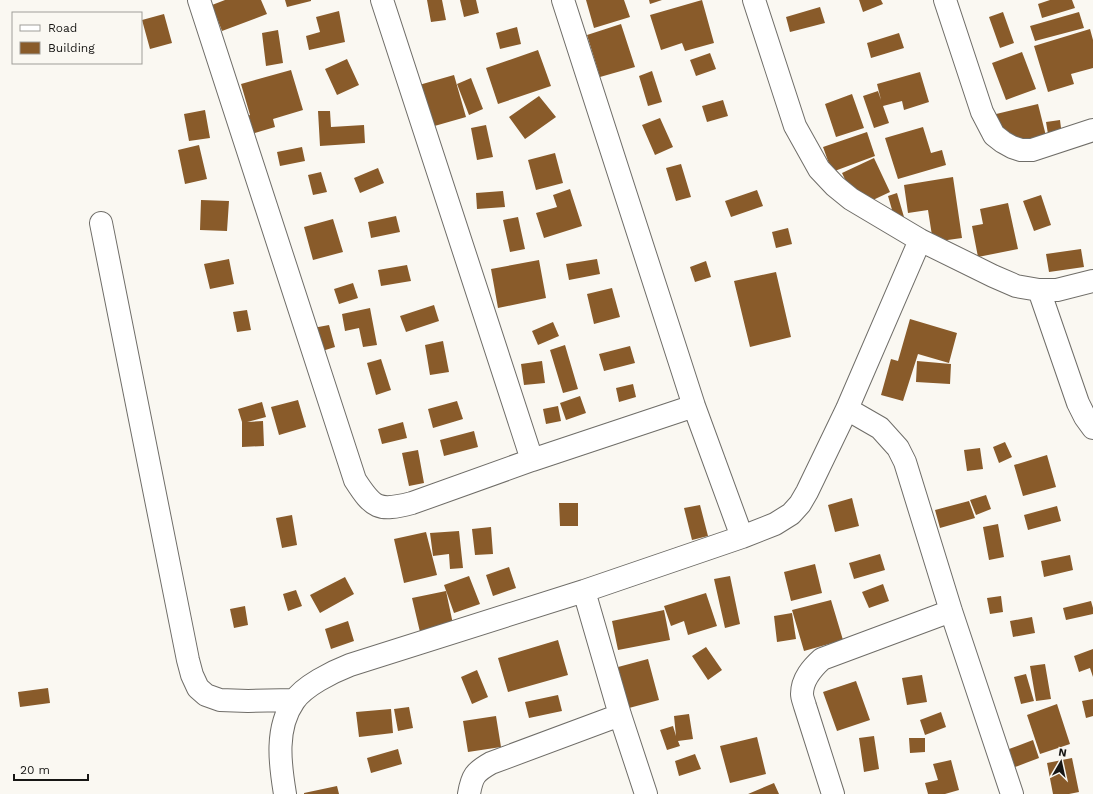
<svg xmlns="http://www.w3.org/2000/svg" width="1093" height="794" font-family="'Work Sans',sans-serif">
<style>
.building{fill:#895b2a}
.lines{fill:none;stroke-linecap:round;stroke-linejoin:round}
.minor-casing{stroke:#6f6d68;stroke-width:24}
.minor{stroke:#fff;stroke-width:22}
</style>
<rect width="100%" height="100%" fill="#faf8f2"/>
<path class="building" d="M 225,0 L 261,0 L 267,14 L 222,31 L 212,5 Z
M 285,0 L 311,0 L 311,1 L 287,7 Z
M 427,0 L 442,0 L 446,20 L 431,22 Z
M 460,0 L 476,0 L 479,13 L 464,17 Z
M 586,0 L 624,0 L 630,17 L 594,28 Z
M 649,0 L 662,0 L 650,4 Z
M 702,0 L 714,43 L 685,51 L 682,43 L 661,50 L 650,15 Z
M 859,0 L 881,0 L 883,4 L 863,12 Z
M 1050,0 L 1072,0 L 1075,8 L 1042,18 L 1038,4 Z
M 820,7 L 825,23 L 790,32 L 786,17 Z
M 339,11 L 345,42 L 309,50 L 306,36 L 320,32 L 316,17 Z
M 1003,12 L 1014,43 L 1000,48 L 989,17 Z
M 1079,12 L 1084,28 L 1035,41 L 1030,26 Z
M 164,14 L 172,43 L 150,49 L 142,20 Z
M 621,24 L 635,67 L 600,77 L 587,35 Z
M 517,27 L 521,44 L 500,49 L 496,33 Z
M 1090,29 L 1093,40 L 1093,68 L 1071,74 L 1074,84 L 1048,92 L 1034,46 Z
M 278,30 L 283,63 L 266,66 L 262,33 Z
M 899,33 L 904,48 L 871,58 L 867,43 Z
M 538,50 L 551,86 L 498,104 L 486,68 Z
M 1022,52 L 1036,89 L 1006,100 L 992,63 Z
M 710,53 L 716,69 L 696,76 L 690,60 Z
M 347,59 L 359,85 L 337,95 L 325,69 Z
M 291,70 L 303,110 L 273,119 L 275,127 L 248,135 L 243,118 L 250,115 L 241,84 Z
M 652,71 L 662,102 L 648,106 L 639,76 Z
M 920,72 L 929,102 L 904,110 L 902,101 L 883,106 L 889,123 L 874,128 L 863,96 L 878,91 L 881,100 L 877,84 Z
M 454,75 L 466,117 L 431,127 L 419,85 Z
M 471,78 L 483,109 L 469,115 L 457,84 Z
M 852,94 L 864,128 L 836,137 L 825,104 Z
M 539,96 L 556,117 L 525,139 L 509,117 Z
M 723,100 L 728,116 L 707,122 L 702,106 Z
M 1038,104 L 1047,140 L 1001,151 L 992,115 Z
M 205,110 L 210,138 L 189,141 L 184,114 Z
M 318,111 L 330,111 L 331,127 L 364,125 L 365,143 L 320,146 Z
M 660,118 L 673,147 L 655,155 L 642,125 Z
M 1060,120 L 1063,144 L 1050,146 L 1046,122 Z
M 486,125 L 493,157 L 477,160 L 471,128 Z
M 923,127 L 931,153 L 942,150 L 946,165 L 898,179 L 885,138 Z
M 867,132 L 875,156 L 832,172 L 823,147 Z
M 199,145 L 207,179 L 185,184 L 178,150 Z
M 302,147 L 305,161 L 280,166 L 277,152 Z
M 555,153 L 563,183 L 536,190 L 528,160 Z
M 874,158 L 890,192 L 858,207 L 842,173 Z
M 681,164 L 691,197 L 676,201 L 666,168 Z
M 378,168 L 384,183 L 360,193 L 354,178 Z
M 321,172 L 327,192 L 313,195 L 308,175 Z
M 953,177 L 962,238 L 933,242 L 928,210 L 908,213 L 904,185 Z
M 570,189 L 582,226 L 544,238 L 536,213 L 557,207 L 553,195 Z
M 757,190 L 763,206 L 731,217 L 725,201 Z
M 503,191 L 505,207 L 477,209 L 476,193 Z
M 897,193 L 904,217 L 895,220 L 888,196 Z
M 1041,195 L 1051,225 L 1034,231 L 1023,201 Z
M 201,200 L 229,201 L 227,231 L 200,230 Z
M 1008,203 L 1018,249 L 978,257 L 972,226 L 983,224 L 980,209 Z
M 396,216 L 400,232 L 371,238 L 368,222 Z
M 518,217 L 525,249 L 510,252 L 503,220 Z
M 333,219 L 343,252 L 313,260 L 304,227 Z
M 788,228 L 792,244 L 776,248 L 772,232 Z
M 1081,249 L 1084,267 L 1049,272 L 1046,254 Z
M 229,259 L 234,284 L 210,289 L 204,264 Z
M 597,259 L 600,274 L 569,280 L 566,264 Z
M 539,260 L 546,298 L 498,308 L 491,269 Z
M 706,261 L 711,277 L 695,282 L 690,267 Z
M 407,265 L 411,281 L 381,286 L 378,270 Z
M 776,272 L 791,337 L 750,347 L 734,281 Z
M 353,283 L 358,298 L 339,304 L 334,289 Z
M 612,288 L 620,317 L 594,324 L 587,294 Z
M 434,305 L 439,321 L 406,332 L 400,316 Z
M 370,308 L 377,345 L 363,347 L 359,328 L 345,331 L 342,314 Z
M 247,310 L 251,330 L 237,332 L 233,312 Z
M 910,319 L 957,333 L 949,363 L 918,354 L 903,401 L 881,395 L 891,359 L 898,361 Z
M 553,322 L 559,336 L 538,345 L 532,331 Z
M 329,325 L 335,347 L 319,352 L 313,328 Z
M 443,341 L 449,372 L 430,375 L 425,345 Z
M 565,345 L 578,389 L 563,393 L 550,350 Z
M 630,346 L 635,363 L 604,371 L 599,354 Z
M 381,359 L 391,390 L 376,395 L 367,363 Z
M 542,361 L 545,383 L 524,385 L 521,364 Z
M 917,361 L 951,364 L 950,384 L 916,382 Z
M 633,384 L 636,397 L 619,402 L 616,388 Z
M 580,396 L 586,413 L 566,420 L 560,403 Z
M 298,400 L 306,427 L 279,435 L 271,407 Z
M 457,401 L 463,419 L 433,428 L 428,409 Z
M 262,402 L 266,417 L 247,422 L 263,421 L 264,446 L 242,447 L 242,422 L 238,409 Z
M 558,406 L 561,421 L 546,424 L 543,409 Z
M 403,422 L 407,438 L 382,444 L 378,429 Z
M 474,431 L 478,447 L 444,456 L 440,440 Z
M 1005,442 L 1012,457 L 999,463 L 993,447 Z
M 980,448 L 983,469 L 967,471 L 964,450 Z
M 418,450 L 424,483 L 409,486 L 402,453 Z
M 1047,455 L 1056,487 L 1023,496 L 1014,465 Z
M 986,495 L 991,509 L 976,515 L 970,500 Z
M 852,498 L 859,526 L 835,532 L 828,505 Z
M 969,501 L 975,518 L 940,528 L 935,510 Z
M 559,503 L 578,503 L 578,526 L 560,526 Z
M 700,505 L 708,536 L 692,540 L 684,508 Z
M 1057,506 L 1061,521 L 1028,530 L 1024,515 Z
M 292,515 L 297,545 L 282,548 L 276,518 Z
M 998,524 L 1004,557 L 989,560 L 983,527 Z
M 491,527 L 493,554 L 475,555 L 472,529 Z
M 459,531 L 463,568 L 450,569 L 449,554 L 433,556 L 430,533 Z
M 426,532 L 437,575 L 404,583 L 394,539 Z
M 880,554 L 885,570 L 854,579 L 849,563 Z
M 1070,555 L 1073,570 L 1044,577 L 1041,561 Z
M 815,564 L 822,593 L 791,601 L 784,572 Z
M 509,567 L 516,588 L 493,596 L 486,575 Z
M 469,576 L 480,604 L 454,613 L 444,585 Z
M 730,576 L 740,624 L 725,628 L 714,579 Z
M 345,577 L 354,594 L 320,613 L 310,595 Z
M 883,584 L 889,601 L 869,608 L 862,592 Z
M 296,590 L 302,606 L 288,611 L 283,594 Z
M 446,591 L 453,624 L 420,632 L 412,598 Z
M 706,593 L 717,626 L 688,635 L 684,621 L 671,626 L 664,606 Z
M 1001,596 L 1003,612 L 990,614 L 987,598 Z
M 831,600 L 843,640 L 804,651 L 792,610 Z
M 1091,601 L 1093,608 L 1093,614 L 1066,620 L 1063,608 Z
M 245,606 L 248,625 L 234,628 L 230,609 Z
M 664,610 L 670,640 L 618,650 L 612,621 Z
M 792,613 L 796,639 L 777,642 L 774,616 Z
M 1032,617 L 1035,633 L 1013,637 L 1010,621 Z
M 348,621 L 354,641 L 331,649 L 325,629 Z
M 558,640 L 568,675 L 508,692 L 498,658 Z
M 706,647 L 722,670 L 708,680 L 692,656 Z
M 1093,649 L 1093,677 L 1090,668 L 1079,672 L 1074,656 Z
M 648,659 L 659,700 L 629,708 L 618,667 Z
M 1045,664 L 1051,699 L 1036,701 L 1030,666 Z
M 477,670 L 488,697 L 472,704 L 461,677 Z
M 1026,674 L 1034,701 L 1021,704 L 1014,677 Z
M 922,675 L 927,702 L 907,705 L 902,678 Z
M 856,681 L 870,720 L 837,731 L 823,692 Z
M 48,688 L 50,703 L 20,707 L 18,692 Z
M 558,695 L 562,711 L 529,718 L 525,702 Z
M 1093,699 L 1093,716 L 1086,718 L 1082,701 Z
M 1057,704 L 1070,744 L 1040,754 L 1027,715 Z
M 409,707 L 413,728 L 398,731 L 394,709 Z
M 391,709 L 393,733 L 359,737 L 356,712 Z
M 941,712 L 946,727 L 925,735 L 920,720 Z
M 689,714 L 693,739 L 678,741 L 680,746 L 667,750 L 660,730 L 673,726 L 676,736 L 674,716 Z
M 496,716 L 501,747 L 468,752 L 463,721 Z
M 874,736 L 879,769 L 864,772 L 859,738 Z
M 757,737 L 766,774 L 730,783 L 720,746 Z
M 909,738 L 925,738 L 925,752 L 910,753 Z
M 1033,740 L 1039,758 L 1015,767 L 1009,749 Z
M 398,749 L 402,764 L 371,773 L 367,758 Z
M 695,754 L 701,769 L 679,776 L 675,761 Z
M 1072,758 L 1079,792 L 1069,794 L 1053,794 L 1047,763 Z
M 951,760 L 959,790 L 945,794 L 928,794 L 925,783 L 938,780 L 933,764 Z
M 774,783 L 779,794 L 748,794 Z
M 337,786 L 339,794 L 304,794 L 304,793 Z"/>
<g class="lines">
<defs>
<path id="minor" d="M 199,0 L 355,480 C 373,508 378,512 412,503 L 532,460 L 694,406
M 382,0 L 532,460
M 563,0 L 694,406 L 742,537
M 754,0 L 795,126 L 819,169 L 835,186 L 851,199 L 920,240 L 993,276 L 1016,286 L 1039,290 L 1057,290 L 1093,281
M 945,0 L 982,112 L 994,135 L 1003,142 L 1012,147 L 1021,150 L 1032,150 L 1093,130
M 101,223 L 188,660 L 192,675 L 198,688 L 206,695 L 220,700 L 248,701 L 294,700
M 1039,290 L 1078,403 L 1085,417 L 1093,428
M 847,409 L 880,428 L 898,448 L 905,462 L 951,611 L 1012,794
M 584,591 L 620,715 L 646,794
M 285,794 C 280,764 275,728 294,701 C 304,686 332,672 350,665 L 584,591 L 742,537 L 775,524 L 791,514 L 800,504 L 807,492 L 847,409 L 920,240
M 469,794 C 472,776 475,772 491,763 L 620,715
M 833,794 L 805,706 C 804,702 802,698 802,694 C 802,679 812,668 822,659 L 951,611"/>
</defs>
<use href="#minor" class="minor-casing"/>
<use href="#minor" class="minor"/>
</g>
<rect x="12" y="12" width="130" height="52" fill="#faf8f2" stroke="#9f9e99"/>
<rect x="20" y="25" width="20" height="6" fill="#ffffff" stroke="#9f9e99"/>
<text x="48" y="32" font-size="12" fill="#171614">Road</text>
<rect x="20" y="42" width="20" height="12" fill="#895b2a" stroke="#9f9e99"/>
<text x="48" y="52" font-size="12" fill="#171614">Building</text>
<g transform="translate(1061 762) rotate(9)" stroke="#faf8f2" stroke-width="3" paint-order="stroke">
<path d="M0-3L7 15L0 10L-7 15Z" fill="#171614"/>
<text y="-6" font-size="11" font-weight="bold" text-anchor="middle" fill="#171614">N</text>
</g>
<path d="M14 774v6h74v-6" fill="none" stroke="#171614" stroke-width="2"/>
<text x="20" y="774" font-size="12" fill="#171614" stroke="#faf8f2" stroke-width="3" paint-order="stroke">20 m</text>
</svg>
